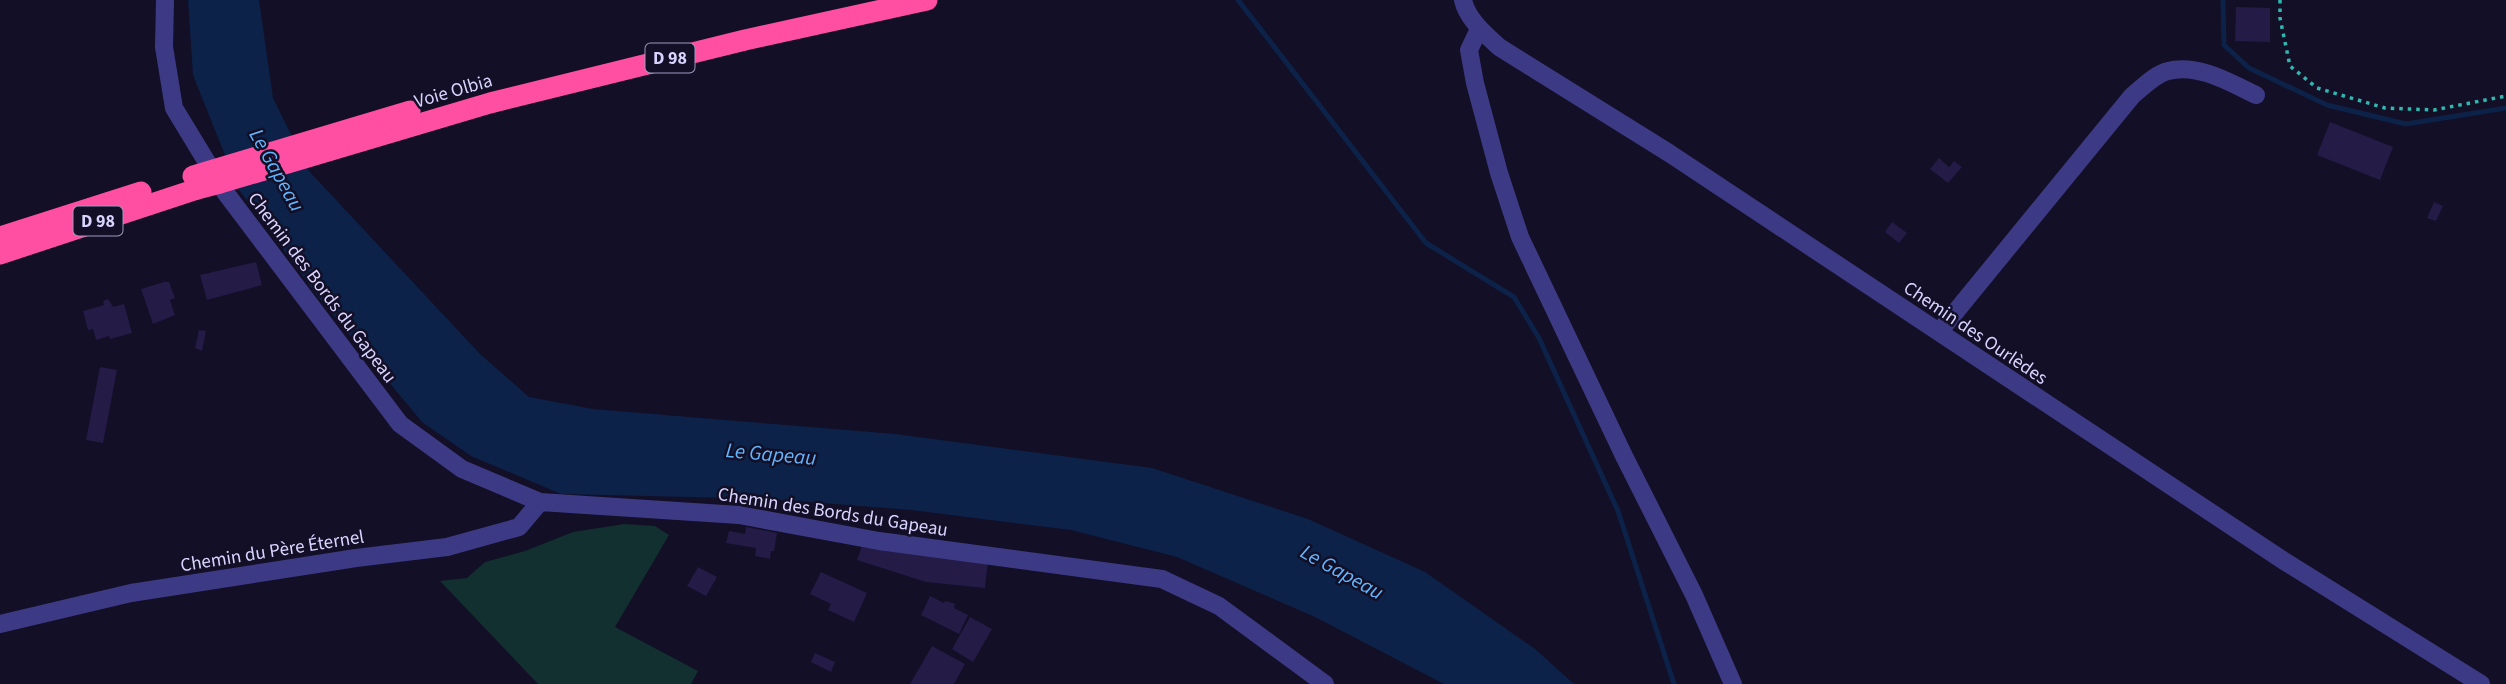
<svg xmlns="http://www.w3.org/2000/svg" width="2506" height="684" font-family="'Source Sans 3',sans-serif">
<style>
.green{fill:#12302f}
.water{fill:#0c2248}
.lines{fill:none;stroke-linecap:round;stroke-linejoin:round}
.stream{stroke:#0c2248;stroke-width:5}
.building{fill:#241b47}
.path{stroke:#2fb8b0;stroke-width:3.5;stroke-dasharray:3.5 5;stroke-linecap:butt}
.minor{stroke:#3d3a85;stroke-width:18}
.highway{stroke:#ff4fa3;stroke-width:21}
.highway-bridge{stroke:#ff4fa3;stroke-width:21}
.labels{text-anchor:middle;stroke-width:5;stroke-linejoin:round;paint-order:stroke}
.shield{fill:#130f26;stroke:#9e99be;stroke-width:2}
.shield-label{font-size:18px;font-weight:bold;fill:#d9d4ff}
.street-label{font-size:19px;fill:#d9d4ff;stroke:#130f26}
.water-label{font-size:21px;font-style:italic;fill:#62b6ff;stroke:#130f26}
</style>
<rect width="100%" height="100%" fill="#130f26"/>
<path class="green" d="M 624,524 L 655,526 L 669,535 L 615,627 L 698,671 L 691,684 L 538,684 L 440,581 L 467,578 L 485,562 L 525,551 L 573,532 Z"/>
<path class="water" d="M 188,0 L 259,0 L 273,98 L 309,171 L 480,354 L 529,397 L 593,409 L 895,434 L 1152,468 L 1308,519 L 1425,572 L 1535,649 L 1574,684 L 1444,684 L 1315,617 L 1177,557 L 1071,530 L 911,510 L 771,499 L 561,494 L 471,456 L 422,422 L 319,298 L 239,190 L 193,75 Z"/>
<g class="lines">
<path class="stream" d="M 1238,0 L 1426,243 L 1514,297 L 1539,338 L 1618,511 L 1674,684
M 2223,0 L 2224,45 L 2249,68 L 2327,105 L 2406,124 L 2506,108"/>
</g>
<path class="building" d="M 2236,7 L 2270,8 L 2270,42 L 2235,41 Z
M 2330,122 L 2393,147 L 2380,180 L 2317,155 Z
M 1939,158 L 1949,167 L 1954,161 L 1962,167 L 1948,183 L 1930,169 Z
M 2434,202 L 2443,206 L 2436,221 L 2427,218 Z
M 1892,222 L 1907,233 L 1899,243 L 1885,232 Z
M 256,262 L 262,285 L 207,300 L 200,275 Z
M 164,282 L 169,282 L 175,298 L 170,300 L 175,315 L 153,324 L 141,289 Z
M 108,299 L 113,307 L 124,304 L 132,333 L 110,339 L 109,336 L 96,340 L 93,329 L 88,330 L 83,311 L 104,305 L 103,301 Z
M 199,330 L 206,331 L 202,351 L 195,348 Z
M 100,367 L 117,370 L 103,443 L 86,440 Z
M 746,527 L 777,533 L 774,551 L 771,551 L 770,559 L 755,556 L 756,548 L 726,543 L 729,531 L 745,534 Z
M 862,546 L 988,561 L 985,588 L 926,582 L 857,560 Z
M 698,567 L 717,577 L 706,596 L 687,586 Z
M 821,572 L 867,593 L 854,622 L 828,610 L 831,604 L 810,594 Z
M 930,596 L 944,603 L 945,601 L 953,603 L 955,604 L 954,608 L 968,615 L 959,634 L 921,615 Z
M 970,617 L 992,629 L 973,662 L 952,649 Z
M 932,646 L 965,664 L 954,684 L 910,684 Z
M 815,653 L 835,662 L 831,672 L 811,662 Z"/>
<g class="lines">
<path class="path" d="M 2280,0 L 2280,18 L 2290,66 L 2317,88 L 2385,108 L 2434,110 L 2506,96"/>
<path class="minor" d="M 165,0 L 164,47 L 174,108 L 225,192 L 400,424 L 462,469 L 540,502 L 739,515 L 879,541 L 1162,579 L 1219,606 L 1325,684
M 1463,0 C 1467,19 1485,34 1499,47 L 1669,153 L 2284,561 L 2481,684
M 1479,29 L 1469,50 L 1475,83 L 1499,173 L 1520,237 L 1624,456 L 1694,595 L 1733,684
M 1939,332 L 2132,96 C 2142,88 2155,74 2168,71 C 2198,63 2231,83 2256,95
M 0,624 L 131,593 L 356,558 L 447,547 L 519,527 L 540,502"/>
<path class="highway" d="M 220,183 L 490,103 L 745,40 L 927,0
M 0,237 L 141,192
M 0,254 L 197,189"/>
<path class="highway-bridge" d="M 193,176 L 410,111
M 197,189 L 220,183"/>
</g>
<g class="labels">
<g class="shield">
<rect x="645.5" y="43.5" width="49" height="29" rx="5"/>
<rect x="73.5" y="206.5" width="49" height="29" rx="5"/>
</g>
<g class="shield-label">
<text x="670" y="64">D 98</text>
<text x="98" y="227">D 98</text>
</g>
<g class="street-label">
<text transform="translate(453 90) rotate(-16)" y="7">Voie Olbia</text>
<text transform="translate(323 287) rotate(53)" y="7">Chemin des Bords du Gapeau</text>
<text transform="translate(1976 332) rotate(34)" y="7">Chemin des Ourlèdes</text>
<text transform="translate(833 511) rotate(9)" y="7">Chemin des Bords du Gapeau</text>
<text transform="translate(272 550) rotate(-9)" y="7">Chemin du Père Éternel</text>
</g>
<g class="water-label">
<text transform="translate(277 170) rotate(61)" y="7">Le Gapeau</text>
<text transform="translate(771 454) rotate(5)" y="7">Le Gapeau</text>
<text transform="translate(1342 572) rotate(29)" y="7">Le Gapeau</text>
</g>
</g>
</svg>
